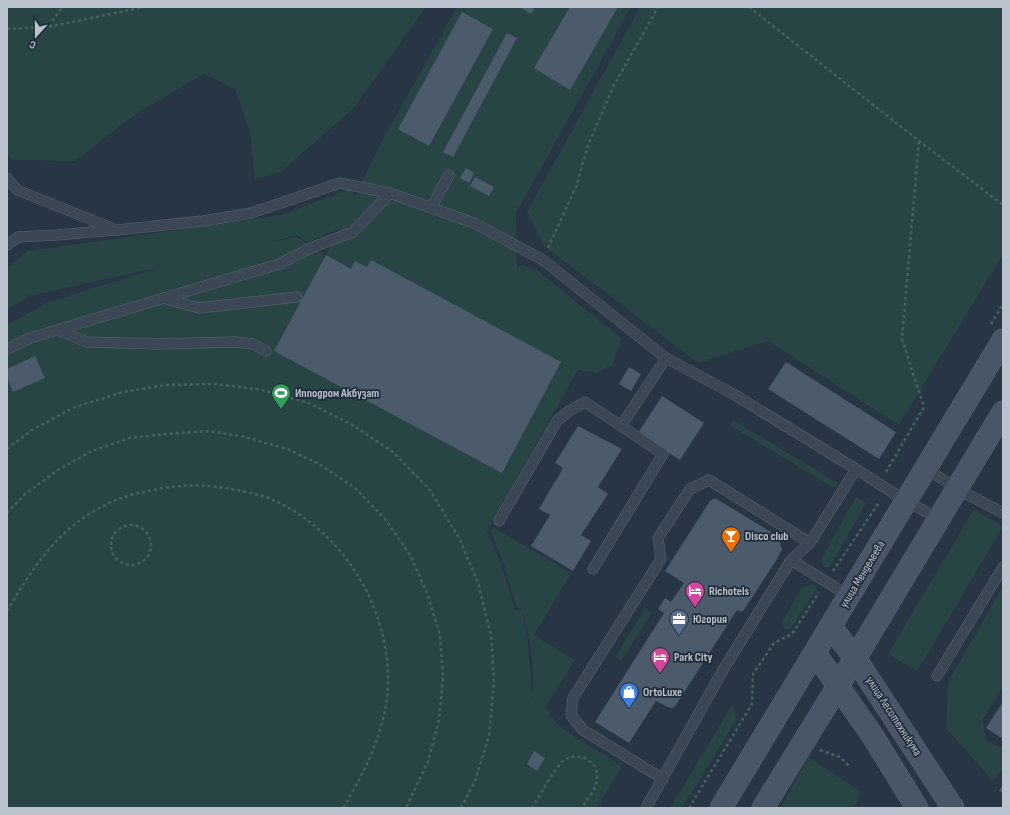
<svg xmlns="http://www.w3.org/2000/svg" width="1010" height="815" font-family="'Sofia Sans Condensed',sans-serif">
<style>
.green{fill:#294445;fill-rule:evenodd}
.building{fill:#4b5b6b}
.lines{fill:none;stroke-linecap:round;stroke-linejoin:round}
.lane-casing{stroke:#5a6571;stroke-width:11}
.secondary-casing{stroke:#5a6571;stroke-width:23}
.path{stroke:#476161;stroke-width:2.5;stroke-dasharray:3 3;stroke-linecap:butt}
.lane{stroke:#3b4754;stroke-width:10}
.secondary{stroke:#495667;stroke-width:22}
.labels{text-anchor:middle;stroke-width:3.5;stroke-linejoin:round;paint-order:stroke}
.poi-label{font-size:12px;font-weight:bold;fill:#b9c2cd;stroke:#202c3a;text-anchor:start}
.street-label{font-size:12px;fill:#b9c2cd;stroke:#202c3a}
</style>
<rect width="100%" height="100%" fill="#273545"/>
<path class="green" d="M 7,7 L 426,7 L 355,107 L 282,171 L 255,179 L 250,132 L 235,89 L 204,74 L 139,112 L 75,161 L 12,160 L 7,153 Z
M 457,7 L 631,7 L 516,213 L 517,268 L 522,265 L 538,271 L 622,339 L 612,365 L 596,373 L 578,370 L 487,531 L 504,572 L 515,610 L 522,610 L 521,608 L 517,608 L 502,559 L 490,531 L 493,527 L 571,573 L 534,635 L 575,660 L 545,708 L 550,713 L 549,715 L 563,729 L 622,766 L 597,808 L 7,808 L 7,325 L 46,303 L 161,267 L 29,296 L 7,310 L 7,268 L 28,251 L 289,214 L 289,212 L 350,189 L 355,196 L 383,139 ZM 339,229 L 326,255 L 297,237 L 271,242 L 297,235 L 307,242 ZM 522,610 C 531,638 535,670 532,699 L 528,642 Z
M 640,7 L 1003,7 L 1003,254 L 899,425 L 768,341 L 698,363 L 544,246 L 527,212 Z
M 733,420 L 838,483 L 835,489 L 730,425 Z
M 856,497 L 866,503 L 832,563 L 828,567 L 824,567 L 822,563 L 821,559 Z
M 974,509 L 1003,527 L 917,671 L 888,654 Z
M 811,584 L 818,587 L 791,628 L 785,630 L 782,622 L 801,589 Z
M 1003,587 L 1003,687 L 983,719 L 986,741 L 1003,748 L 1003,768 L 993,781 L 946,728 L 948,682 Z
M 645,609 L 652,613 L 621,661 L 615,657 Z
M 734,702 L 736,720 L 682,808 L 670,808 Z
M 809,757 L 861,792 L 854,808 L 780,808 Z"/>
<path class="building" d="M 520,7 L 535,7 L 531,14 Z
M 570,7 L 618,7 L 570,90 L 534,68 Z
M 462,12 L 493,29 L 429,146 L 398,129 Z
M 507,33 L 517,38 L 453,157 L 443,152 Z
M 466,168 L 474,173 L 469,183 L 460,178 Z
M 475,177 L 494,187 L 489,196 L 470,186 Z
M 326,255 L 351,269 L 355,261 L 367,267 L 371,260 L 561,362 L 502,473 L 274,351 Z
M 35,356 L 45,378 L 13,392 L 7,377 L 7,369 Z
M 786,362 L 896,432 L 879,459 L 768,389 Z
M 629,367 L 641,374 L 631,391 L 619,384 Z
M 662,396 L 704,423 L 680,460 L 638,433 Z
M 578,426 L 622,449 L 598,487 L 608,494 L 581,535 L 591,541 L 573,571 L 531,546 L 550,515 L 539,509 L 563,468 L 555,463 Z
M 715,498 L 771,532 L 779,539 L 782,549 L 777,559 L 744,610 L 741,612 L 737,610 L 676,705 L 672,708 L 668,707 L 656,701 L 629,743 L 595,722 L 664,613 L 658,609 L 665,598 L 671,602 L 684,583 L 665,571 L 710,501 Z
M 1003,702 L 1003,739 L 986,728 Z
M 534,751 L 545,758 L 537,771 L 527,764 Z
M 1003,784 L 1003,793 L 999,791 Z"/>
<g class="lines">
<defs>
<path id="lane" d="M 7,178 L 17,190 L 117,230 L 203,221 L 251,213 L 340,183 L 390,193 L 476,224 L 543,260 L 666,358 L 735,395 L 856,469 L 906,501 L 939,519
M 431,208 L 449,175
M 7,245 L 18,237 L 57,235 L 115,230
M 163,298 L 199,308 L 297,297
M 57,330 L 87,342 L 158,344 L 235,342 L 253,344 L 266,351
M 7,349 L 30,338 L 279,264 L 313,247 L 353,232 L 390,193
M 926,468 L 957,489 L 1003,513
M 499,521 L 557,421 L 569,411 L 585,402 L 621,426
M 791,560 L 849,596
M 593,569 L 663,454 L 621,426 L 666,358
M 937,676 L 1003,567
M 663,779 L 583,730 L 571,715 L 573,698 L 661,559 L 658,538 L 690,489 L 709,480 L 810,543
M 646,808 L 723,670 L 791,560 L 810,543 L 856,469"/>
<path id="secondary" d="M 831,627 L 855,658 L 953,808
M 815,653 L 874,738 L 917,808
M 721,808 L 1003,340
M 763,808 L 862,647 L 1003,412"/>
</defs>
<use href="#lane" class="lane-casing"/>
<use href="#secondary" class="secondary-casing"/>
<path class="path" d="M 749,7 L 919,141 L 1003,205
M 49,26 L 62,7
M 7,29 L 48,27 L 144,7
M 548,248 L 576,187 L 587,148 L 613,87 L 658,7
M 991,324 L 1003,304
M 7,449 L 32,430 L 75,407 L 123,392 L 167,385 L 216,384 L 262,390 L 309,403 L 351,424 L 393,452 L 430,490 L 459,538 L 478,583 L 491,635 L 494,681 L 489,736 L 475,781 L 461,808
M 886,472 L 924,407 L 902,339 L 919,141
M 7,513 L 25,494 L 58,470 L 92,451 L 130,438 L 167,434 L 209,431 L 245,437 L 287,449 L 319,464 L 355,488 L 385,519 L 410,555 L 427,593 L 440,635 L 443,677 L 439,720 L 428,761 L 406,808
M111 545a20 20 0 1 1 40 0a20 20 0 1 1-40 0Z
M 833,571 L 880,501
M 7,611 C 28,576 50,540 85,517 C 110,500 129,494 158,489 C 189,483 216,485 246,492 C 253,494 260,495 266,497 C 337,525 385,598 388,673 C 390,722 367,768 343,808
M 820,750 L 840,757 L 849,766
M 532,808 C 540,796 553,770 563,761 C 576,750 599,760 597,778 C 597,789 587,799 582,808
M 689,808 L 752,704 L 753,674 L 774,643 L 792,634 L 819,592"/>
<use href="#lane" class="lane"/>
<use href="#secondary" class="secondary"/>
</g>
<defs>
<symbol id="stadium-pin" viewBox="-11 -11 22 30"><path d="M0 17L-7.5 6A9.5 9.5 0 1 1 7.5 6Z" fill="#2e9e5b" stroke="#202c3a"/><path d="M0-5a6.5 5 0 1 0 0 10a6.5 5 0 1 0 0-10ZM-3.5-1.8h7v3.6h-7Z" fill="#fff"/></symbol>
<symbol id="bar-pin" viewBox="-11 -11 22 30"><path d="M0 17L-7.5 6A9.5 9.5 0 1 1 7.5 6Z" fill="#e8710a" stroke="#202c3a"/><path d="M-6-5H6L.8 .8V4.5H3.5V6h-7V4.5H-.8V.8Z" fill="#fff"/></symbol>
<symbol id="hotel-pin" viewBox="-11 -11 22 30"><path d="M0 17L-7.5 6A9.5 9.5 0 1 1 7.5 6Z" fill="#d1479c" stroke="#202c3a"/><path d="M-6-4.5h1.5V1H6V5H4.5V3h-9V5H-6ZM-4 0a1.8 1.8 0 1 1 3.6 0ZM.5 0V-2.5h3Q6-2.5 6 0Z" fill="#fff"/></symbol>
<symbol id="office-pin" viewBox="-11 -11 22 30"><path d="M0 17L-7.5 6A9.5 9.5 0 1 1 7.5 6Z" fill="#5c6f8a" stroke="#202c3a"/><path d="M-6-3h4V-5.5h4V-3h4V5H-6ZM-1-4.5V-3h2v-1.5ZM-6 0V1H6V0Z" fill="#fff"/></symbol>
<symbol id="shop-pin" viewBox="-11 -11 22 30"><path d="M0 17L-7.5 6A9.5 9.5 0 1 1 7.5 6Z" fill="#3f7fe0" stroke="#202c3a"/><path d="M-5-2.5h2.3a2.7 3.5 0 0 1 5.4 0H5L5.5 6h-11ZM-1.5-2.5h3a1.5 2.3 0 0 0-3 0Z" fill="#fff"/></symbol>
</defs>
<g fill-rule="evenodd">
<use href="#stadium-pin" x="270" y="382" width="22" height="30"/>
<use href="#bar-pin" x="720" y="525" width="22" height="30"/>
<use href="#hotel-pin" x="684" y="580" width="22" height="30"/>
<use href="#office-pin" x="668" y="608" width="22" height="30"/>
<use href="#hotel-pin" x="649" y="646" width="22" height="30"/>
<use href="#shop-pin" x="618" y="681" width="22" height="30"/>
</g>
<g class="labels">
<g class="poi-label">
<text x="295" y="397">Ипподром Акбузат</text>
<text x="745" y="540">Disco club</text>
<text x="709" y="595">Richotels</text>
<text x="693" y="623">Югория</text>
<text x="674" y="661">Park City</text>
<text x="643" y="696">OrtoLuxe</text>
</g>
<g class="street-label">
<text transform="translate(862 574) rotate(-59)" y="4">улица Менделеева</text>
<text transform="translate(894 716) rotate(57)" y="4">улица Лесотехникума</text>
</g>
</g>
<rect width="1010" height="815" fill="none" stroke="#b9c2cd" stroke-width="16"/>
<g transform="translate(36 36) rotate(201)" stroke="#202c3a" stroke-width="3" paint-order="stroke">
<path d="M0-3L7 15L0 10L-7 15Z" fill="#b9c2cd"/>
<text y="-6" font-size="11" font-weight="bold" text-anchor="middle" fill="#b9c2cd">С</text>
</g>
</svg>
